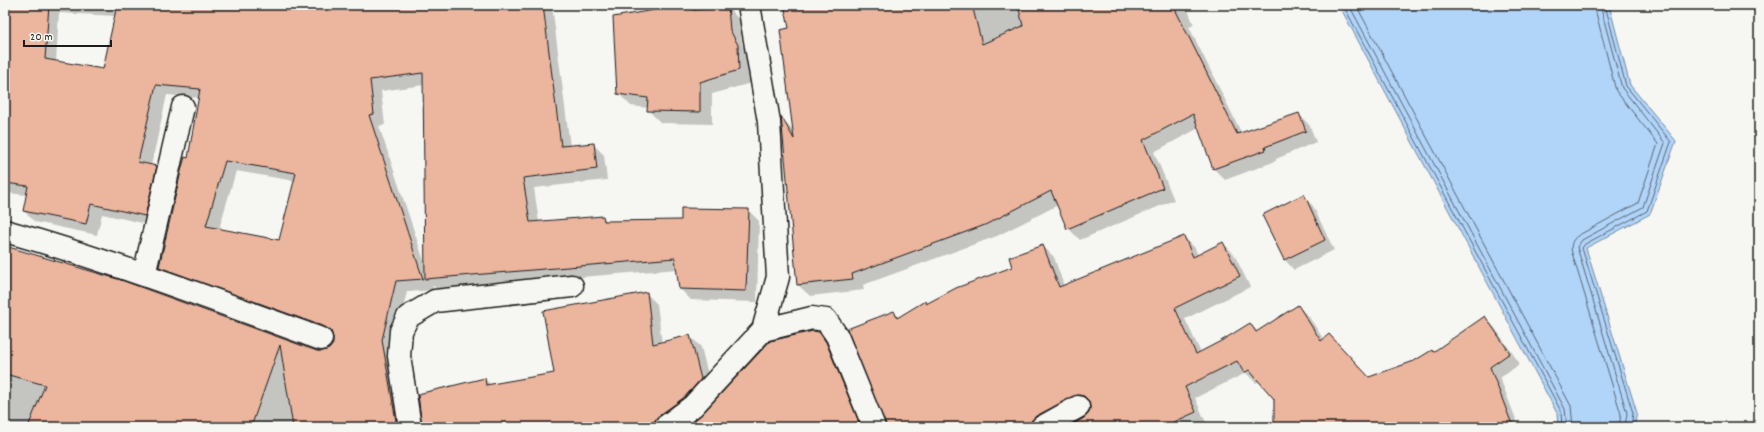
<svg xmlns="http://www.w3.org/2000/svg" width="1764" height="432" font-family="Dekko,sans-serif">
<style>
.water{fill:#b1d4f9;stroke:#758aa1}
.shadow{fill:#0003;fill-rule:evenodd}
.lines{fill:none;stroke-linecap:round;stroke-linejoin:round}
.shore{stroke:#586674;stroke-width:1}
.building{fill:#ebb59e;stroke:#1c1c1c;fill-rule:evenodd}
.street-casing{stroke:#1c1c1c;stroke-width:25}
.street{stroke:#f6f6f2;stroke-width:22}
</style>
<rect width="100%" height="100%" fill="#f6f6f2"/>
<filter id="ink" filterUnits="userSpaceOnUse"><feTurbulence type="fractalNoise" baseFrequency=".025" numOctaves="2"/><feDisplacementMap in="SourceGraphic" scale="8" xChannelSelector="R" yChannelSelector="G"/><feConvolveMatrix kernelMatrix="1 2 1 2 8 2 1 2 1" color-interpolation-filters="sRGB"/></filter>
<g filter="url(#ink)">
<path class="water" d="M 1339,5 L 1609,5 L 1630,85 L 1676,141 L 1650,214 L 1586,248 L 1637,413 L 1634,427 L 1558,427 L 1557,413 Z"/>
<path class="shadow" d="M 5,5 L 552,5 L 570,146 L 593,144 L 604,155 L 607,180 L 534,188 L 539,222 L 603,217 L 607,221 L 682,221 L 748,210 L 759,221 L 757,302 L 691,300 L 680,289 L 678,269 L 437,289 L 432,285 L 434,290 L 407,292 L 392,351 L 406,427 L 5,427 L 5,247 L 316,352 L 323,352 L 329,350 L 334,344 L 334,337 L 171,278 L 160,267 L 189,159 L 200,98 L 167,95 L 151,166 L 156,167 L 167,178 L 156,226 L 102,214 L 97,235 L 35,222 L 24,211 L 28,195 L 5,193 ZM 59,13 L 116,16 L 104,70 L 56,62 ZM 424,85 L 425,264 L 379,126 L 385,125 L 381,91 ZM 236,171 L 295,181 L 280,241 L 219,229 Z
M 652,5 L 703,5 L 704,10 L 728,8 L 740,20 L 742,44 L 750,58 L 751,83 L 712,94 L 712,124 L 661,123 L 649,111 L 649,108 L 631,106 L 618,93 L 653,11 Z
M 785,5 L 1186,5 L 1194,25 L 1189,27 L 1242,134 L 1299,114 L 1310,126 L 1316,142 L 1276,159 L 1276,161 L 1225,180 L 1214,169 L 1199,128 L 1154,152 L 1174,200 L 1080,240 L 1068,228 L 1058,205 L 997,236 L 863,285 L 864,290 L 810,296 L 798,285 L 782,119 L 795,133 L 790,29 Z
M 1303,196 L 1313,206 L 1334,250 L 1294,270 L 1285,260 Z
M 1184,237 L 1195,248 L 1198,256 L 1223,243 L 1234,254 L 1250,287 L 1185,319 L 1201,353 L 1222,342 L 1250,324 L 1258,332 L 1298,306 L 1309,317 L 1324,340 L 1369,378 L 1434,353 L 1485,318 L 1495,328 L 1520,364 L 1500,378 L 1519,427 L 1277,427 L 1275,399 L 1260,381 L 1256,383 L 1246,373 L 1195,398 L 1208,427 L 1070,427 L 1089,414 L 1091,408 L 1090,405 L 1083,407 L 1046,427 L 887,427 L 894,312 L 900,318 L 925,303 L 927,304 L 1013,267 L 1043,246 L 1054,257 L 1064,286 Z
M 646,293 L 657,304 L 662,343 L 690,336 L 701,347 L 712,390 L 658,427 L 423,427 L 485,379 L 491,385 L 555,374 Z
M 818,333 L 829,344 L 866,427 L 687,427 Z"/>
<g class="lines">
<path class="shore" d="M 1343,5 L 1561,411 L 1562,427
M 1349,5 L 1565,409 L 1567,427
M 1356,5 L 1571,406 L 1573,427
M 1594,5 L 1616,91 L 1658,144 L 1638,203 L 1579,235 C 1572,239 1570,245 1572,253 L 1621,414 L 1619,427
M 1600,5 L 1622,88 L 1665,143 L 1643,207 L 1582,240 L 1577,247 L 1627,413 L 1625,427
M 1605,5 L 1626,86 L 1671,142 L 1647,211 L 1585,244 L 1582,248 L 1633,413 L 1631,427"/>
</g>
<path class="building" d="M 5,5 L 49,5 L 45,59 L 103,69 L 117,5 L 543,5 L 561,146 L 594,143 L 597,169 L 523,178 L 530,222 L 603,216 L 604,221 L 681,220 L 681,208 L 749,209 L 746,291 L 679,289 L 675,258 L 425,279 L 423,73 L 370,80 L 374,114 L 369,115 L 423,279 L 396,281 L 382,340 L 397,427 L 293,427 L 280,345 L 251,427 L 28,427 L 45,385 L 5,374 L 5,246 L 121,280 L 317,351 L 323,351 L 329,349 L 333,344 L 333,337 L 331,331 L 325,327 L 159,267 L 182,167 L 185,157 L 188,158 L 200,89 L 156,85 L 138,162 L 157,166 L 145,216 L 91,204 L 86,224 L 23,211 L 28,186 L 5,183 ZM 225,161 L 296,173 L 279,240 L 206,226 Z
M 655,5 L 692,5 L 693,10 L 728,7 L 730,30 L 738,45 L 739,70 L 700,82 L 700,112 L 647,111 L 648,98 L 617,94 L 613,17 L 654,10 Z
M 784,5 L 972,5 L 982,44 L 1023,26 L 1018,5 L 1173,5 L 1237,134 L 1299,113 L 1306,131 L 1265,147 L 1266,150 L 1213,169 L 1193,114 L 1143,140 L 1163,188 L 1067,229 L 1051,191 L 985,225 L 852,274 L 853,279 L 797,285 L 781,116 L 794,139 L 780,30 L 789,28 Z
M 1304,194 L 1325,240 L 1284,260 L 1262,215 Z
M 1184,236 L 1193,257 L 1223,242 L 1240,276 L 1175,308 L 1196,354 L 1221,341 L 1250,323 L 1256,332 L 1298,305 L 1321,341 L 1329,334 L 1369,377 L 1414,361 L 1432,350 L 1433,352 L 1485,316 L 1510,353 L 1490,367 L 1513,427 L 1274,427 L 1274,399 L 1249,370 L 1244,373 L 1237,361 L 1185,387 L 1196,412 L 1163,427 L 1068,427 L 1084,418 L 1089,413 L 1090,407 L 1089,401 L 1084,396 L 1078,395 L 1036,416 L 1031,421 L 1030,427 L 886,427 L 847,329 L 894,311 L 897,318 L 925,301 L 926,304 L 956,288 L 1012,267 L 1009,257 L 1043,245 L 1059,287 Z
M 647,292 L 653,344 L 690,335 L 701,379 L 685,397 L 657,417 L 653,427 L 422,427 L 418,394 L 485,378 L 486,385 L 554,373 L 543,311 Z
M 813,331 L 819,332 L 826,342 L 861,427 L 686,427 L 702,414 L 770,341 Z"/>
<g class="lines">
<defs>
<path id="street" d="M 5,231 C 112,261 217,301 321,339
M 144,275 L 183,107
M 763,330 L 812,318 L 826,320 L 837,336 L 874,427
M 410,427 L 399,356 L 401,331 L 408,317 L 435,301 L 572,286
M 665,427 L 693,406 L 763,330 L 778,277 L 769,122 L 749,5
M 1042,427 L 1078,407"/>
</defs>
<use href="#street" class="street-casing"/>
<use href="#street" class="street"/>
</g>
</g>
<rect width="1764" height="432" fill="none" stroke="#f6f6f2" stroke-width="20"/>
<rect x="10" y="10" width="1744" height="412" fill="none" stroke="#1c1c1c" stroke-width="1.5" filter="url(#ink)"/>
<path d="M24 40v6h87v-6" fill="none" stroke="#1c1c1c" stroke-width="2"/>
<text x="30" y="40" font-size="12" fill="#1c1c1c" stroke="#f6f6f2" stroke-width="3" paint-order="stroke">20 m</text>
</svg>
